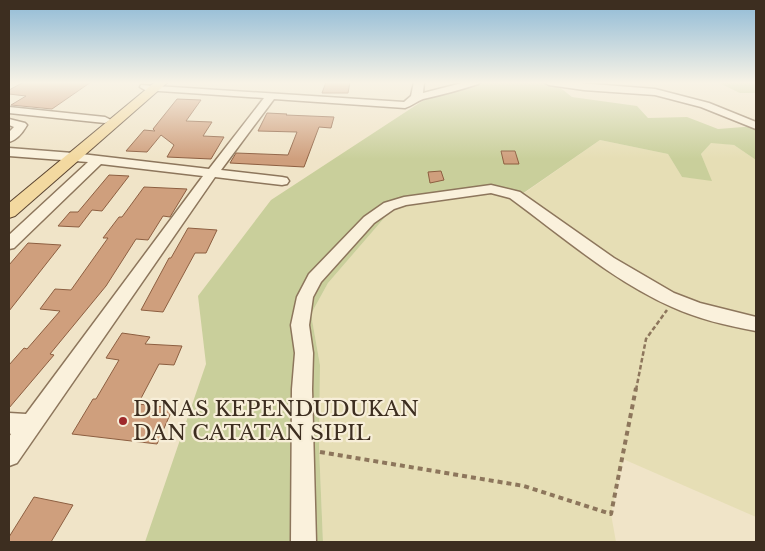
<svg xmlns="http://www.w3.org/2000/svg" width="765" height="551" font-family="'Libre Baskerville',serif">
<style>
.farmland{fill:#e6deb5}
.green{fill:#c9cf9b}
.building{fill:#cf9f7d;stroke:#8d5f41}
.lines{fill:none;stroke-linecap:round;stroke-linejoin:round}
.minor-casing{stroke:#8d765c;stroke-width:3}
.major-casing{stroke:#5b4430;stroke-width:2}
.path-far1{stroke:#8d765c;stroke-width:2.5;stroke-dasharray:4.5 2.5;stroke-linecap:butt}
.path{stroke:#8d765c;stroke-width:4;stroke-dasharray:5 4;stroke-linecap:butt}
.minor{fill:#faf1dc;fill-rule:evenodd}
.major{fill:#f3d9a0;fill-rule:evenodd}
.poi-dot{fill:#9e2a2b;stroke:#f7eed8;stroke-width:2}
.labels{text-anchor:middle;stroke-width:4.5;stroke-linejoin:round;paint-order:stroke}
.near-poi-label{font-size:21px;fill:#3d2e20;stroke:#f7eed8;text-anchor:start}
</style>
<rect width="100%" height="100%" fill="#f0e4c8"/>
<path class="farmland" d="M 600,140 L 668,154 L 682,177 L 711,180 L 701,154 L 711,142 L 734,145 L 756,160 L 756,517 L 623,459 L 611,514 L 616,542 L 323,542 L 319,446 L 320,365 L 311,314 L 328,283 L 392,209 L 403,203 L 498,187 L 523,194 Z"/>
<path class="green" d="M 485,82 L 556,82 L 553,82 L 572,97 L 637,106 L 648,118 L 687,117 L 718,129 L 756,126 L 756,160 L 734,145 L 711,143 L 701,154 L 712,181 L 682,177 L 668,154 L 600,140 L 522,194 L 498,187 L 403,203 L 392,209 L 328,283 L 311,314 L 320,365 L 319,446 L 323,542 L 145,542 L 206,364 L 198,296 L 271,200 L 427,98 Z
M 717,82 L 756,82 L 756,93 L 740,93 Z"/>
<path class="building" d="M 24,82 L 91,82 L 52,109 L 11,105 L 26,96 L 9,94 L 9,90 Z
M 326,82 L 350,82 L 348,93 L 322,93 Z
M 177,99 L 201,100 L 186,121 L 212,122 L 203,136 L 224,137 L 211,159 L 167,157 L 174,145 L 161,135 L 147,152 L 126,151 L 144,130 L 155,131 L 153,129 Z
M 267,113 L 287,114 L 286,115 L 334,117 L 331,128 L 319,127 L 304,167 L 230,163 L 236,153 L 288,155 L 297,132 L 258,131 Z
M 501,151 L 515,151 L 519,164 L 504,164 Z
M 441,171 L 444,180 L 430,183 L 428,172 Z
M 109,175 L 129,176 L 102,211 L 92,210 L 79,227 L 58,226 L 70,212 L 78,212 Z
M 144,187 L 187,189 L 170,217 L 163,216 L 148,240 L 136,239 L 106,286 L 50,354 L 54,355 L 9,408 L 9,365 L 24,348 L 27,349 L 60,311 L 40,309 L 55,289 L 71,290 L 108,238 L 103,238 L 119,217 L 122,217 Z
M 188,228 L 217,230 L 206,253 L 195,253 L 163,312 L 141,310 L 169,258 L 171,258 Z
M 28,243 L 61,245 L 9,311 L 9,265 Z
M 122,333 L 150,337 L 145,344 L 182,346 L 174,365 L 159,364 L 138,404 L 173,408 L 157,444 L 72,434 L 93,399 L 96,399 L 119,360 L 106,358 Z
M 34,497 L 73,505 L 51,542 L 9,542 L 9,537 Z"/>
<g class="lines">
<defs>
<path id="minor" d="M 414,82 L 424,82 L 423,93 L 466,82 L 480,82 L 478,84 C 460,90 441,95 423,99 C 417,101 412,106 405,108 L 274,99 L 221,170 L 282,177 L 287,178 L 289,181 L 287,184 L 282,185 L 215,177 L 17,463 L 9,466 L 9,437 L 11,434 L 9,433 L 9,413 L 26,414 L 203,176 L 101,164 L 14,248 L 9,249 L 9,235 L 88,162 L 9,156 L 9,148 L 73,153 L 209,169 L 264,98 L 145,90 L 140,87 L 141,85 L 404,102 L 411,96 Z
M 544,82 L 567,82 L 655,89 L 709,103 L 756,122 L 756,129 L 701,107 L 655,95 L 584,90 L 549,85 Z
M 9,107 L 105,117 L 111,120 L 105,123 L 9,113 Z
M 9,119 L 25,123 L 27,125 C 23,132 17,140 9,142 L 9,132 L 14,127 L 9,125 Z
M 491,185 L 520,192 L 614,258 L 674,293 L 700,303 L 756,317 L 756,331 C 728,326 698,319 672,307 C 613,281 562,236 510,198 L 491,193 L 406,205 L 394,209 L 374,223 L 321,282 L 313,297 L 309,325 L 313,353 L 312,389 L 316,542 L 291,542 L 292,389 L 295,353 L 291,325 L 297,297 L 309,274 L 364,217 L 384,203 L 404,197 Z"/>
<path id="major" d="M 155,82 L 168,82 L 15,216 L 9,218 L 9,203 Z"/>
</defs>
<use href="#minor" class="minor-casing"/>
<use href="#major" class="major-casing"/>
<path class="path-far1" d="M 636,390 L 646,339 L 667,310"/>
<path class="path" d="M 320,452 L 524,486 L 611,514 L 636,388"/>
<use href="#minor" class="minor"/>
<use href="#major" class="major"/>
</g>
<linearGradient id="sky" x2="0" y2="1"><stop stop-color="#8fbad6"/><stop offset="0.52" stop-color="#f8f3e6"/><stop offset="1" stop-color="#f8f3e6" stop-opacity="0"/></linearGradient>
<rect width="765" height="159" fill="url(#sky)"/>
<circle class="poi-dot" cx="123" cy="421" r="5"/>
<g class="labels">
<g class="near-poi-label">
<text x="133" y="416">DINAS KEPENDUDUKAN<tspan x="133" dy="24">DAN CATATAN SIPIL</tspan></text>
</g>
</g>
<rect width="765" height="551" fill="none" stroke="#3d2e20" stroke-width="20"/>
</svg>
